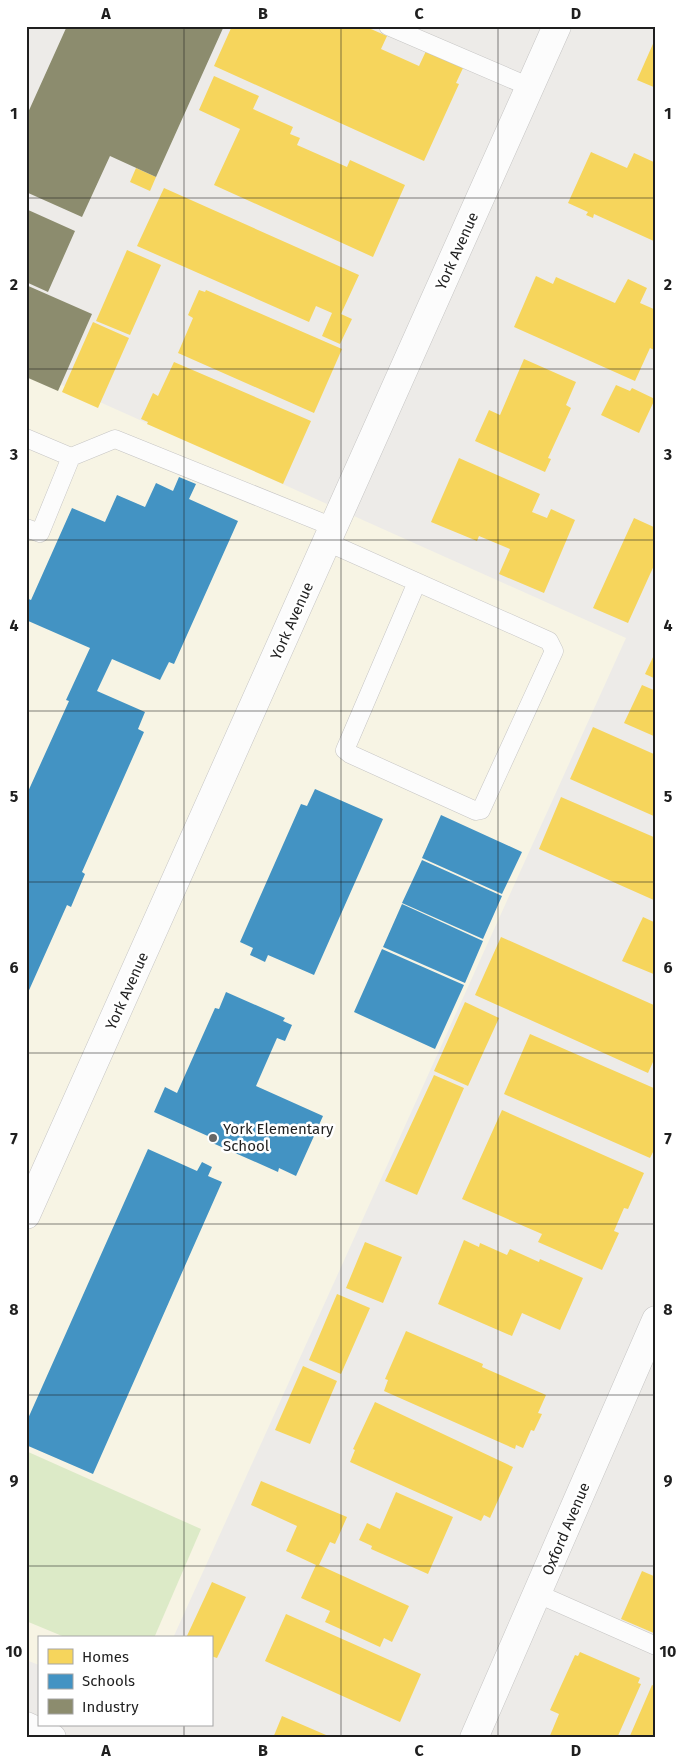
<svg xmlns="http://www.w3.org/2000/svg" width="682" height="1764" font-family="'Fira Sans',sans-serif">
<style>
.education{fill:#f7f4e4}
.grass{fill:#dceac7}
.homes{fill:#f6d55c}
.schools{fill:#4393c3}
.industry{fill:#8c8c6e}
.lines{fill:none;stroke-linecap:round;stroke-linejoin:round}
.service-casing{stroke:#c6c5c4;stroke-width:19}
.minor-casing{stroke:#c6c5c4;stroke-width:29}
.tertiary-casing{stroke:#c6c5c4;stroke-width:29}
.service{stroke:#fcfcfc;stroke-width:18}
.minor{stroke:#fcfcfc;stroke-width:28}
.tertiary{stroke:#fcfcfc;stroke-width:28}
.grid{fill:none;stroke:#1f1f1f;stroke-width:1;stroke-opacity:0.55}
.poi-dot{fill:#676665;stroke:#fff;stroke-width:2}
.labels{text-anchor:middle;stroke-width:5;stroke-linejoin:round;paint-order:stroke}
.street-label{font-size:15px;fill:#1f1f1f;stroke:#fff}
.poi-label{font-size:15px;fill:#1f1f1f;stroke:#fff;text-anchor:start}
.neatline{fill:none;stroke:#1f1f1f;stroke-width:2}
.grid-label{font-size:16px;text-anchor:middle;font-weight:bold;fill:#1f1f1f}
</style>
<rect width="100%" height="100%" fill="#edebe8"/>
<path class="education" d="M 26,369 L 626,638 L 173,1638 L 39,1638 L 39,1665 L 26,1660 Z"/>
<path class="grass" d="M 26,1451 L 201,1529 L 154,1638 L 67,1638 L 26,1621 Z"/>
<path class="homes" d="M 232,26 L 364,26 L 387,36 L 381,49 L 419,66 L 426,51 L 463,68 L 456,83 L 459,84 L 424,161 L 214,66 Z
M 656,37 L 656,88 L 637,80 Z
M 214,76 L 259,96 L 253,109 L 293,127 L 290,134 L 300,138 L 297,145 L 347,167 L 350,160 L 405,185 L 373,257 L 214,185 L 240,129 L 199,110 Z
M 591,152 L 627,168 L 634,153 L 656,163 L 656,242 L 594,214 L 593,218 L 586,215 L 588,212 L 568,203 Z
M 136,168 L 156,177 L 150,191 L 130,182 Z
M 164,188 L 359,275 L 341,314 L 352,319 L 340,344 L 322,336 L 332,313 L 316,306 L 309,322 L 137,246 Z
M 127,250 L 161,265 L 130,335 L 96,321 Z
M 536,276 L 553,284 L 556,277 L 615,303 L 628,279 L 647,288 L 640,303 L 656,310 L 656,346 L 654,350 L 650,348 L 635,381 L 514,327 Z
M 199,290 L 205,292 L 206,290 L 342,349 L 314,413 L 178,353 L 193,318 L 188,315 Z
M 93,322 L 129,338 L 98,408 L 62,392 Z
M 524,359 L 576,382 L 566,405 L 571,408 L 548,458 L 551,459 L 545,472 L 475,441 L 489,410 L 500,415 Z
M 174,362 L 311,421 L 283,484 L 147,424 L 148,422 L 141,419 L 153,393 L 158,396 Z
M 616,385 L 630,391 L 632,388 L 655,399 L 639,433 L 601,415 Z
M 459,458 L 540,494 L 532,512 L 547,518 L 551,509 L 575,520 L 544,593 L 499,574 L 510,549 L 479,536 L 477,541 L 431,522 Z
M 634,518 L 656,528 L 656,561 L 628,623 L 593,608 Z
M 654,655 L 656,656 L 656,679 L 645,674 Z
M 642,685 L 656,691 L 656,737 L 624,723 Z
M 593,727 L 656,755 L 656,817 L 570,779 Z
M 561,797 L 656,838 L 656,901 L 539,849 Z
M 643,917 L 656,923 L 656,975 L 622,961 Z
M 501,937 L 656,1006 L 656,1063 L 653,1062 L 648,1073 L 475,995 Z
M 465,1002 L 499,1018 L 468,1086 L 434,1071 Z
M 530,1034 L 656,1089 L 656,1146 L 650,1158 L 504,1094 Z
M 434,1075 L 464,1088 L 417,1195 L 385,1181 Z
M 502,1110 L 644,1173 L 628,1209 L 624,1208 L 614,1231 L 619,1233 L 602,1270 L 538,1242 L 542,1234 L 462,1199 Z
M 464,1240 L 479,1247 L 480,1243 L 507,1255 L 510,1249 L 539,1262 L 540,1259 L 583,1278 L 560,1330 L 522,1313 L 512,1336 L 438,1304 Z
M 365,1242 L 402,1257 L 383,1303 L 346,1288 Z
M 337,1294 L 370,1308 L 341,1374 L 309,1360 Z
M 406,1331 L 483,1364 L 482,1367 L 546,1395 L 538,1413 L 542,1414 L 534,1431 L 531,1430 L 523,1448 L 516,1445 L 515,1449 L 384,1391 L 388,1380 L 385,1379 Z
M 303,1366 L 337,1381 L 310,1444 L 275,1430 Z
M 375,1402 L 513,1467 L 490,1518 L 484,1515 L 481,1521 L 350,1462 L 355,1450 L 353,1449 Z
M 261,1481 L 347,1517 L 335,1544 L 330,1542 L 319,1565 L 409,1606 L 392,1642 L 384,1638 L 380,1647 L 325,1622 L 330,1611 L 301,1598 L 316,1565 L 286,1551 L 297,1526 L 251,1505 Z
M 396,1492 L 453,1517 L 428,1574 L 371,1549 L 372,1546 L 359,1540 L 367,1523 L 380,1529 Z
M 642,1571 L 656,1577 L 656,1634 L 621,1619 Z
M 212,1582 L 246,1597 L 217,1658 L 211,1656 L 211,1638 L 186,1638 Z
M 286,1614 L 421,1674 L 400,1722 L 265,1661 Z
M 580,1652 L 640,1678 L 638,1683 L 641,1684 L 617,1738 L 549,1738 L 559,1714 L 550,1710 L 575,1655 L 578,1656 Z
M 652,1685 L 656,1687 L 656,1738 L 629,1738 Z
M 282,1716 L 333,1738 L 273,1738 Z"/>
<path class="schools" d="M 179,477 L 196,484 L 189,499 L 238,521 L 174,664 L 169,662 L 160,680 L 112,659 L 97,691 L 145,712 L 138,729 L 144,732 L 82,872 L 85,874 L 71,907 L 67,905 L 26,997 L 26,796 L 69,701 L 66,700 L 90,648 L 26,620 L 26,598 L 31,600 L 72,508 L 105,522 L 117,495 L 145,507 L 156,483 L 173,491 Z
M 315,789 L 383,819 L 314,975 L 268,955 L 265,962 L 250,955 L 253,948 L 240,942 L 301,804 L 307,806 Z
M 441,815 L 522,852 L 502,894 L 422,858 Z
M 422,860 L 502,896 L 483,939 L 402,903 Z
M 402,904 L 483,941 L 465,983 L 383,947 Z
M 382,949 L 464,985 L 435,1049 L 354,1012 Z
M 226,992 L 285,1018 L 283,1021 L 292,1025 L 285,1041 L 277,1038 L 256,1086 L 323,1116 L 296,1176 L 279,1168 L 278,1172 L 208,1141 L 210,1137 L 154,1112 L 165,1087 L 177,1093 L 215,1008 L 219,1009 Z
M 148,1149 L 197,1171 L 202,1162 L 212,1167 L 208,1176 L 222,1182 L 93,1474 L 26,1445 L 26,1423 Z"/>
<path class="industry" d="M 67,26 L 224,26 L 156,177 L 110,156 L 82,217 L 26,192 L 26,117 Z
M 26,209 L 75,231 L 48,292 L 26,282 Z
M 26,285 L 92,314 L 58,391 L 26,377 Z"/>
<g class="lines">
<defs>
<path id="service" d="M 388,26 L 530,87
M 26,438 L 71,457
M 26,528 L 40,533 L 71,457 L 115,439 L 333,527
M 327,542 L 549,641 L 554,651 L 481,810 L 476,811 L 350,754 L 345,750 L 417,582
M 538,1594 L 656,1646"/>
<path id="minor" d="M 26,1215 L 557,26
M 474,1738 L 656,1320"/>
<path id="tertiary" d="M 26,1726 L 52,1738"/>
</defs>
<use href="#service" class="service-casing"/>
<use href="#minor" class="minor-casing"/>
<use href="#tertiary" class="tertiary-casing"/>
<use href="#service" class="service"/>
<use href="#minor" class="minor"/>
<use href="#tertiary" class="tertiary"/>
</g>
<path class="grid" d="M 184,26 L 184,1638M 341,26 L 341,1738M 498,26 L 498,1738M 26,198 L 656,198M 26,369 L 656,369M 26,540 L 656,540M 26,711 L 656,711M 26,882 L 656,882M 26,1053 L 656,1053M 26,1224 L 656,1224M 26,1395 L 656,1395M 26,1566 L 656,1566M 184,1725 L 184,1738"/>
<circle class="poi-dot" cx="213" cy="1138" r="5"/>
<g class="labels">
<g class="street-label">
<text transform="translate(457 251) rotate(-66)" y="5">York Avenue</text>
<text transform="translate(292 621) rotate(-66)" y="5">York Avenue</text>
<text transform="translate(127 991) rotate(-66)" y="5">York Avenue</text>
<text transform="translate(566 1529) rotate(-67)" y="5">Oxford Avenue</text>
</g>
<g class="poi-label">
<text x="223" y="1134">York Elementary<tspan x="223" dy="17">School</tspan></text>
</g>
</g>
<rect width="682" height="1764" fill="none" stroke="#ffffff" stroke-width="55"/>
<rect x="38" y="1636" width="175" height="90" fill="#ffffff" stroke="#a5a5a5"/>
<rect x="48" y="1649" width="25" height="15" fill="#f6d55c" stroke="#a5a5a5"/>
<text x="82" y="1662" font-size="15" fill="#1f1f1f">Homes</text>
<rect x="48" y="1674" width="25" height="15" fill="#4393c3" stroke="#a5a5a5"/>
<text x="82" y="1686" font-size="15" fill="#1f1f1f">Schools</text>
<rect x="48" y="1699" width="25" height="15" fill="#8c8c6e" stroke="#a5a5a5"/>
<text x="82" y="1712" font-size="15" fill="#1f1f1f">Industry</text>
<rect x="28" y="28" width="626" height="1708" class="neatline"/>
<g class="grid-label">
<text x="106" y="19">A</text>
<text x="263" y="19">B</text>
<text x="419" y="19">C</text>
<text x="576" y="19">D</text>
<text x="14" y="119">1</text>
<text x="668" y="119">1</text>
<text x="14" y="290">2</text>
<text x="668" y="290">2</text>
<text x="14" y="460">3</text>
<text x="668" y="460">3</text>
<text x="14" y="631">4</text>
<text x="668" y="631">4</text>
<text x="14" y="802">5</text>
<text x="668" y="802">5</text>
<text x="14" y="973">6</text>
<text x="668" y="973">6</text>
<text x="14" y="1144">7</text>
<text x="668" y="1144">7</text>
<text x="14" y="1315">8</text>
<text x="668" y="1315">8</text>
<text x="14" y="1486">9</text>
<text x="668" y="1486">9</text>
<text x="14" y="1657">10</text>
<text x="668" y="1657">10</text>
<text x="106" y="1756">A</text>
<text x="263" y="1756">B</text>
<text x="419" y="1756">C</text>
<text x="576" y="1756">D</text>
</g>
</svg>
